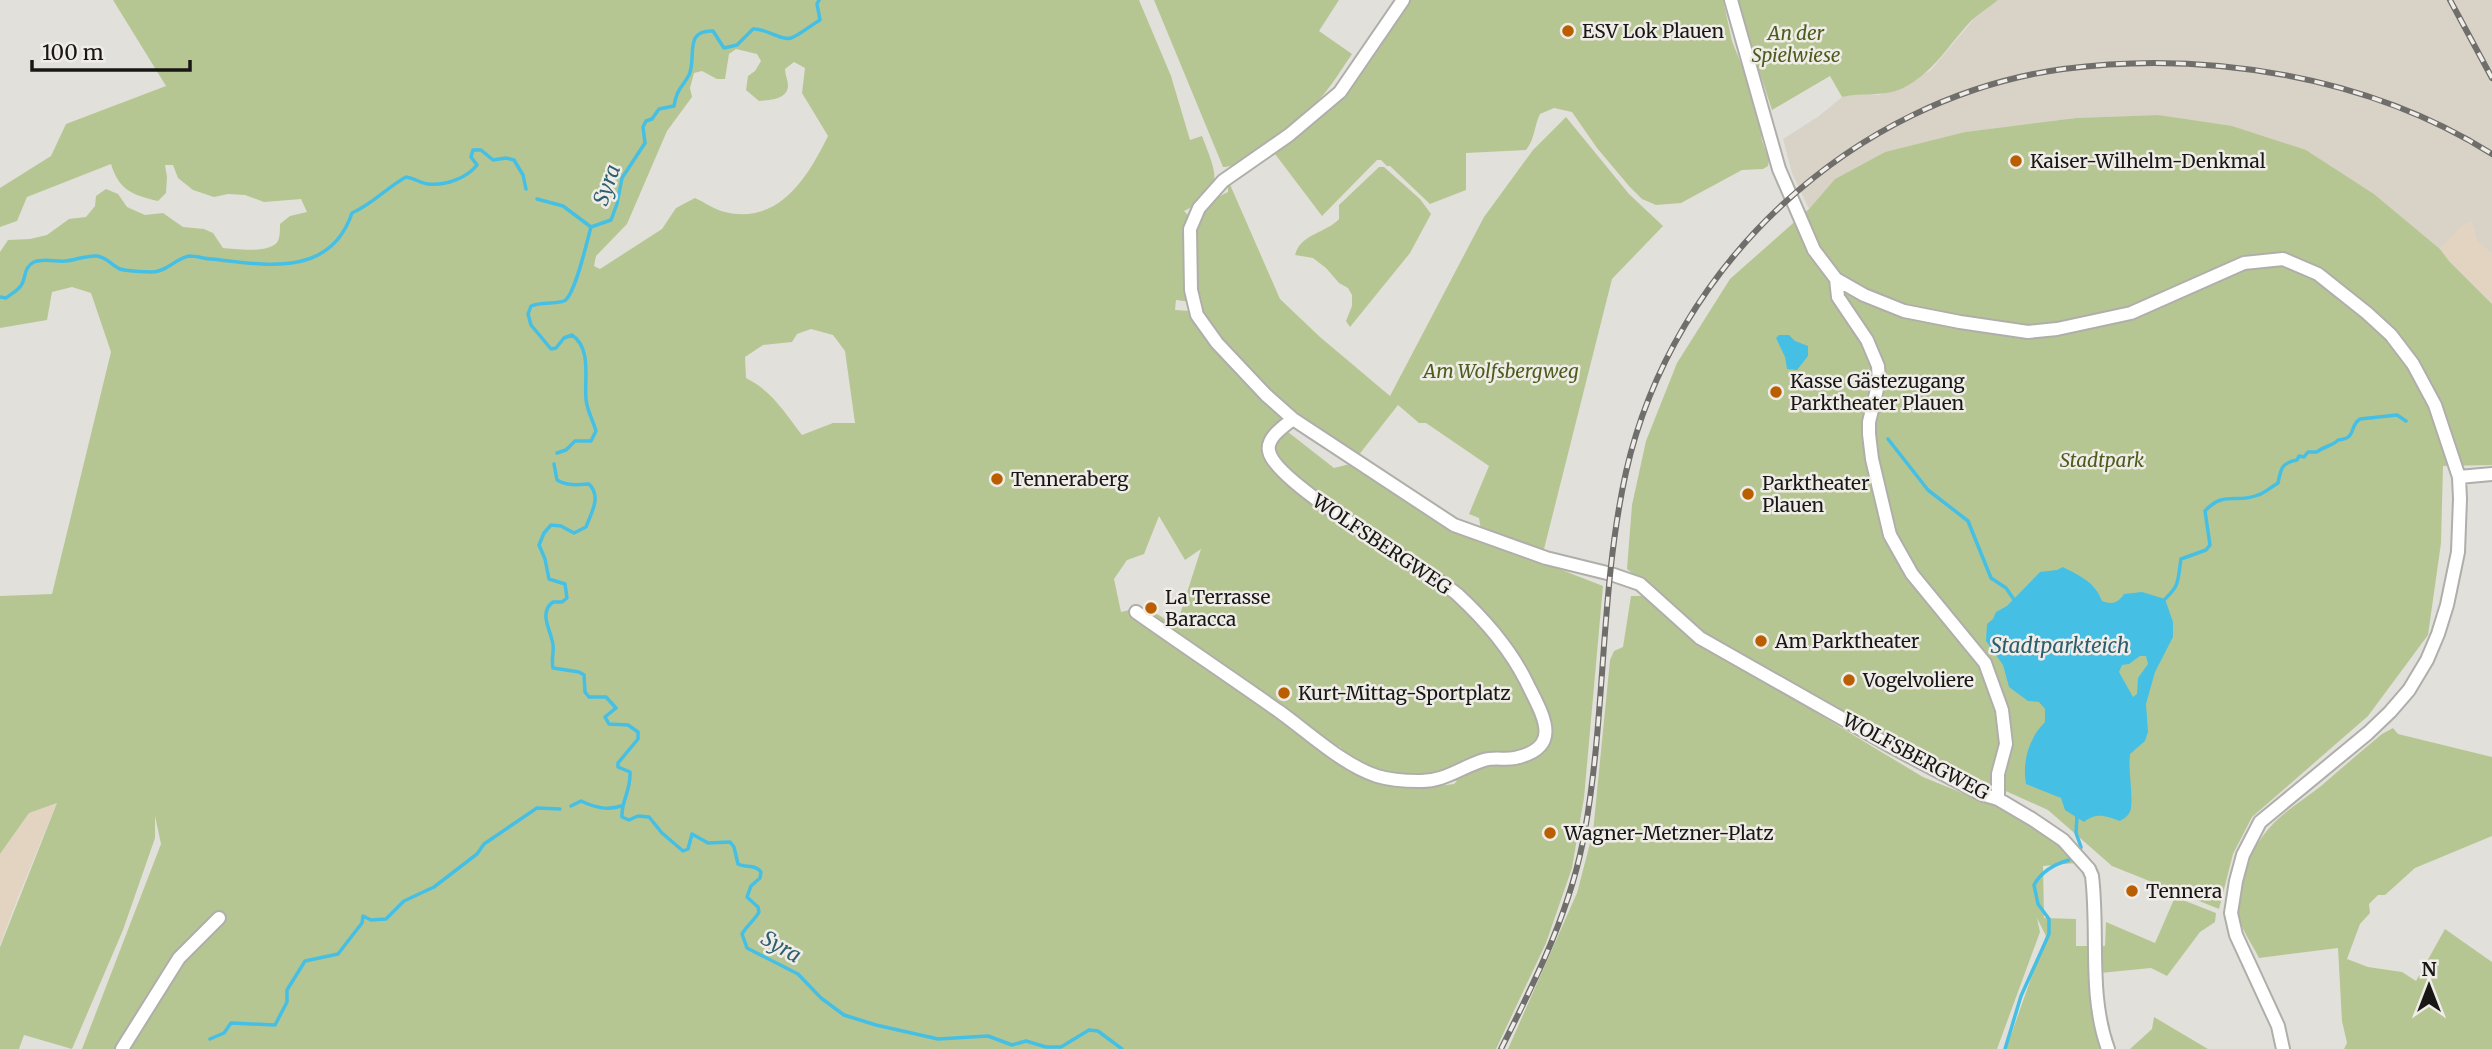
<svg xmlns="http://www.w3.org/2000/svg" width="2492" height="1049" font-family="Merriweather,serif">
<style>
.commercial{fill:#e3d4c1}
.built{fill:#d9d2c7}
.green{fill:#b6c692;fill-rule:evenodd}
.water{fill:#46bfe5;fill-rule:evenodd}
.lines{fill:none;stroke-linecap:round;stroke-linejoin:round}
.stream{stroke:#46bfe5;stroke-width:3.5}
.street-casing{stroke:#b0aeaa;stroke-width:16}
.street{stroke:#fff;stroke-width:12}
.rail-casing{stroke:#6f6e6b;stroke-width:6}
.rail{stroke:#f0ede9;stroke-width:3.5;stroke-dasharray:10;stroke-linecap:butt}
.poi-dot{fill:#ba5f01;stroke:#f0ede9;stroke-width:2.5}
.labels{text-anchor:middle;stroke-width:5;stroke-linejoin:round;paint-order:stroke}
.poi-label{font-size:19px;fill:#181715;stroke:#f0ede9;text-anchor:start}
.park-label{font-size:19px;font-style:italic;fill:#4c5c1d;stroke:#f0ede9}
.street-label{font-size:19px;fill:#181715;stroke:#f0ede9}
.water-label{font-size:21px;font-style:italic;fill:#2d5e6e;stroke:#f0ede9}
</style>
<rect width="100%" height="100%" fill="#e2e0db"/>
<path class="commercial" d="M 2472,222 L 2477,241 L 2492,254 L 2492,304 L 2449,261 L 2440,249 L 2463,223 Z
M 57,803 L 18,897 L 0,945 L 0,854 L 29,813 Z"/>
<path class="built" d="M 1998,0 L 2492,0 L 2492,254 L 2477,241 L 2472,222 L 2463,224 L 2440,249 L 2374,194 L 2306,150 L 2158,115 L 2076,118 L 1965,132 L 1885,152 L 1835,179 L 1809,209 L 1792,173 L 1783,139 L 1819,116 L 1842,97 L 1855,93 L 1879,95 L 1930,71 L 1974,19 Z"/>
<path class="green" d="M 113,0 L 1139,0 L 1171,76 L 1190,140 L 1202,136 C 1216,173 1227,190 1184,211 L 1189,216 L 1191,302 L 1176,300 L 1175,310 L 1191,311 L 1281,413 L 1288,432 L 1334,468 L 1350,464 L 1431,519 L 1603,586 L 1584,798 L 1572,868 L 1546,943 L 1496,1049 L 82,1049 L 161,844 L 155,816 L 155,838 L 123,930 L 72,1049 L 24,1035 L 19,1049 L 0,1049 L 0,947 L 57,803 L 29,813 L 0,854 L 0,596 L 52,594 L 111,352 L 91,293 L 72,287 L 52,292 L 47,320 L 0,328 L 0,252 L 8,240 L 30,239 L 47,235 L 69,219 L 86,217 L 95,206 L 96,196 L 106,189 L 118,194 L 127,207 L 145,215 L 163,213 L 183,227 L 204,229 L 213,233 L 223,248 C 236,249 270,254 278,241 C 280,237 280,229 280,224 L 290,216 L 307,212 L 301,199 L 264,202 L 245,195 L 228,194 L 214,197 L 193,190 L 178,178 L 173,165 L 165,165 L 167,177 L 166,193 L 158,201 C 132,195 119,190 111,164 L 27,197 L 17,221 L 0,227 L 0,188 L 51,156 L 66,124 L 166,86 ZM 736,49 L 757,54 L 761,61 L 755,71 L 748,76 L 746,90 L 759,101 C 769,100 787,100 788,86 C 788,80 785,75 785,69 L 794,62 L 805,68 L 802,93 L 828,136 C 808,177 779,225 725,212 C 715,210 704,202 695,198 L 676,208 L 662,229 L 600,269 L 594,266 L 596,256 L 627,224 L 667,131 L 692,97 L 690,88 L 694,73 L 702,71 L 717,79 L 725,79 L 729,54 ZM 811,329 L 833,335 L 845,351 L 855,423 L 833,423 L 802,435 C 785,413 772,391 746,378 L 745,357 L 763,345 L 792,342 L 797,334 ZM 1159,516 L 1185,560 L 1201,549 L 1176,627 C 1155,612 1148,605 1121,612 L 1114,579 L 1127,560 L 1144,554 ZM 1339,746 C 1349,756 1361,767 1374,772 C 1401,781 1430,776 1457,781 L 1454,784 L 1425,788 L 1407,785 L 1332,756 Z
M 1154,0 L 1339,0 L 1319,31 L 1352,54 C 1343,67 1334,82 1324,94 C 1307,115 1250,167 1223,167 Z
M 1405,0 L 1723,0 L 1732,41 L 1757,104 L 1762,141 L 1769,160 L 1768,166 L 1763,169 L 1742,170 L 1681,203 L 1656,205 L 1642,199 L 1629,186 L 1597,148 L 1572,112 L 1554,108 L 1540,114 C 1534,126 1535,139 1526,150 L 1466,153 L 1466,190 L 1430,204 L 1390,166 L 1387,166 L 1381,160 L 1377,160 L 1322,216 L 1272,150 L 1313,121 Z
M 1736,0 L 1998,0 C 1990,7 1980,13 1972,20 C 1949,44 1933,74 1901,89 C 1882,97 1862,92 1842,97 L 1830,76 L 1772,110 Z
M 2158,115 L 2232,126 L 2306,150 L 2374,194 L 2440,249 L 2449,261 L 2492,304 L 2492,465 L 2443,466 L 2441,543 L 2428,635 L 2368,716 L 2252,817 L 2233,854 L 2219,909 L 2112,866 L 2048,810 L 1899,743 L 1704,633 L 1627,569 L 1632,505 L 1646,441 L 1677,363 L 1730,279 L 1809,209 L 1835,179 L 1885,152 L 1965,132 L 2076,118 Z
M 1566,117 L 1629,194 L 1663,226 L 1612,279 L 1543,553 L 1481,530 L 1479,518 L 1469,514 L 1489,466 L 1426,423 L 1419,423 L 1398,405 L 1358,456 C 1306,421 1264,390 1224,340 C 1212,325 1200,310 1195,290 C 1193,276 1195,260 1194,247 C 1194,220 1203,203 1228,192 L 1228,180 L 1280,299 L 1320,337 L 1390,396 L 1484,217 L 1533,150 Z
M 1379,167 L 1384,167 L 1420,199 L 1431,214 L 1410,253 L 1350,327 L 1346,321 L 1352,306 L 1352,295 L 1348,288 L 1339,283 L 1326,268 L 1313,258 L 1295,255 C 1301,233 1325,234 1339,219 L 1339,205 Z
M 1631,596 L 1644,596 L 1697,644 L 1745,670 L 1923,777 L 2026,819 L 2059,844 L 2075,863 L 2043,866 L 2044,918 L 2076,919 L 2076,946 L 2105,946 L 2106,922 L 2155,943 L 2175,897 L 2216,913 L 2215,922 L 2200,932 L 2167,976 L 2151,968 L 2100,973 L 2103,1049 L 2006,1049 L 2046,936 L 2037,918 L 2040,932 L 1997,1049 L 1508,1049 L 1577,893 L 1593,832 L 1610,660 L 1614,651 L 1623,647 Z
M 2393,728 L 2398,734 L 2492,757 L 2492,836 L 2415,868 L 2385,895 L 2378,895 L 2369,904 L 2370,913 L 2360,924 L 2347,959 L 2368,967 L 2402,972 L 2416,981 L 2445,929 L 2492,962 L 2492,1049 L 2344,1049 L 2347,1043 L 2342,1021 L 2338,948 L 2259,958 C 2252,944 2239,926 2237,910 C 2235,879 2256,839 2278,819 C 2291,807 2307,797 2321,786 C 2341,769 2361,751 2382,734 Z
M 2154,1017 L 2208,1049 L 2130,1049 L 2152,1029 Z"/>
<path class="water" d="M 1779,335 L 1789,335 L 1795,341 L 1808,346 L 1808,356 L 1797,370 L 1787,369 L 1785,357 L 1776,338 Z
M 2063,567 C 2080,576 2095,582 2102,601 C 2112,605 2118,603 2124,594 L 2142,592 L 2165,599 L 2173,622 L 2173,637 L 2155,672 L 2146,704 L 2148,732 L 2145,741 L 2130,754 C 2128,772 2133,791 2131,808 C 2130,815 2125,818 2120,821 C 2105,816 2097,812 2084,822 L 2065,810 L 2061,798 L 2026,784 C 2022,761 2029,738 2045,722 L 2045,709 L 2039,702 L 2028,701 L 2009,687 L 2003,665 L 1986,641 L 1987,624 L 1993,619 L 1996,612 L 2007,606 L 2040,572 L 2057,570 ZM 2140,656 L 2146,656 L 2148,664 L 2138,678 L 2137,694 L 2133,697 L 2119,672 L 2122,665 L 2129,664 Z"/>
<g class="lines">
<path class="stream" d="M 537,199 L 563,206 L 591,227
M 0,297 L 6,298 C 11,294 19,290 22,284 C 26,276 24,267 34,262 C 44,258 55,262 66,261 C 76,260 87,255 97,256 C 107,257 112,266 120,269 C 126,271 145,272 152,272 C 167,272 177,257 190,256 C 197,256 205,259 212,259 C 266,265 330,278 352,213 C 373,204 386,188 406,177 C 414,178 420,183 428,184 C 445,186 467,178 477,165 L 471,157 L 473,150 L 481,150 L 493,160 L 506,158 L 514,160 L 523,175 L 526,189
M 1888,439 L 1928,490 L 1968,521 L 1991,578 L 2006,588 L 2015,601
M 557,453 L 566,450 L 575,441 L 591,441 L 596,431 C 593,420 587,411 586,399 C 584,378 592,349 572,335 L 564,338 L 556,348 L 551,349 L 531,325 L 528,314 L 531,306 C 541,302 557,304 564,301 C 575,296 587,241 591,227 L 611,220 L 617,204 L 622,178 L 645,143 L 643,127 L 646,121 L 652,119 L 659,109 L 674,106 C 677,88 682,88 689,75 C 697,58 683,30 713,31 L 724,48 L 737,45 L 753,29 C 766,28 781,41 791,38 C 800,35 811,25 820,20 L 817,4 L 819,0
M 554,464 L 557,480 C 567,486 577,485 589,484 C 602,497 591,513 586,527 L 574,533 L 561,526 L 551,525 L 544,533 L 539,545 L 545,559 L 549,579 L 565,584 L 567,598 L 562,602 L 553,602 C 538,613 551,630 553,645 C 554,653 551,660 553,668 L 579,672 L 584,675 L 585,692 L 589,697 L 606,697 L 616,708 L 605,717 L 609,724 L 628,725 L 638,732 L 638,739 L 618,763 L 618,767 L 630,772 C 631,792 621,800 622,817 L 629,820 L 638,816 L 649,817 L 662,833 L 683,851 L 688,849 L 692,834 L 708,843 L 730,842 L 734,847 L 738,864 C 746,868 755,864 761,872 L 760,878 L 751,886 L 747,897 L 758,907 L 759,912 C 754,921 748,924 742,934 L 747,948 L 798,974 L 821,998 L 844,1015 L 876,1025 L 938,1039 L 988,1036 L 1012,1045 L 1026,1041 L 1046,1047 L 1061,1047 L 1089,1030 L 1098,1031 L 1122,1049
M 2162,602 C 2181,584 2177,583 2181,559 L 2206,550 L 2210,545 L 2205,511 C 2224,490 2236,504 2258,495 C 2265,493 2271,487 2278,483 C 2281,469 2281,463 2297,460 L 2299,456 L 2304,457 L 2308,452 L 2317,452 C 2324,446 2333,446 2338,440 C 2358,438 2348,427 2360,419 L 2397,415 L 2406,421
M 571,806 L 581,801 C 594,807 607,811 621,806
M 2077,816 L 2076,833 L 2081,847 L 2079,853
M 210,1039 L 224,1033 L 231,1023 L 275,1025 L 287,1002 L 287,990 L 305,961 L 338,954 L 362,923 L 363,916 L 371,920 L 386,919 L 404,901 L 434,887 L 477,854 L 484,844 L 537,808 L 560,809
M 2005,1049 L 2021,996 L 2049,934 L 2049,919 L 2038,904 L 2034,885 C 2041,872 2055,864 2069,860"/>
<defs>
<path id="street" d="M 1403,0 L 1340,92 L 1289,135 L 1223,181 L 1199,208 L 1190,229 L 1191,290 L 1197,315 L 1217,343 L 1266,395 L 1293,419 L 1454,525 L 1546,558 L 1611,574 L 1640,584 L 1700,638 L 1894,748 L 1981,794 L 1998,799 L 2032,819 L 2063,840 L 2089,869 L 2092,876 C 2099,934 2088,994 2108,1049
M 1731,0 L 1779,169 L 1814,250 L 1836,279 L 1864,295 L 1904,311 L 1960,322 L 2028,332 L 2057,329 L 2131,313 L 2244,263 L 2283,259 L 2318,274 L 2367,313 L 2391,335 L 2413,364 L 2435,405 L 2459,477 L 2460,499 L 2458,552 L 2447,605 L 2438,634 L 2427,660 L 2409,690 L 2390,712 L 2368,733 L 2260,822 L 2243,855 L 2236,881 L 2231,913 L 2236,935 L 2278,1026 L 2283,1049
M 1836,279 L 1838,297 L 1867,340 L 1878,366 L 1879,381 L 1869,422 L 1869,434 L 1872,459 L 1890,535 L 1912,574 L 1985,663 L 2002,710 L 2006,744 L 1998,774 L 1998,799
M 2459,477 L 2492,474
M 1136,612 C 1184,646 1232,678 1280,712 C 1308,732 1343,765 1377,776 C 1390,780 1405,781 1419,781 C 1444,782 1461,767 1484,760 C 1494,757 1505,760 1515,758 C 1565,747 1542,714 1526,681 C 1510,649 1483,618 1457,594 C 1425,567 1274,484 1269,451 C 1266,438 1284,426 1293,419
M 122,1049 L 179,958 L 219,918"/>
</defs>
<use href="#street" class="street-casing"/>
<use href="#street" class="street"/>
<defs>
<path id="rail" d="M 2450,0 L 2492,78
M 1501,1049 C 1536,979 1572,908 1585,830 C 1606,712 1600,589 1626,472 C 1673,265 1853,98 2063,69 C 2207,50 2368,76 2492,154"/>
</defs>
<use href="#rail" class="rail-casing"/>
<use href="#rail" class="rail"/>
</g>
<g class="poi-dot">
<circle cx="1568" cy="31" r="7"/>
<circle cx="2016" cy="161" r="7"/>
<circle cx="1776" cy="392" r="7"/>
<circle cx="997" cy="479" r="7"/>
<circle cx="1748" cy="494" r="7"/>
<circle cx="1151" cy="608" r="7"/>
<circle cx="1761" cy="641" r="7"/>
<circle cx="1849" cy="680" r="7"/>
<circle cx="1284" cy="693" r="7"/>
<circle cx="1550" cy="833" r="7"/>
<circle cx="2132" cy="891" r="7"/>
</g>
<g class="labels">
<g class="poi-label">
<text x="1582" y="38">ESV Lok Plauen</text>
<text x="2030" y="168">Kaiser-Wilhelm-Denkmal</text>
<text x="1790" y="388">Kasse Gästezugang<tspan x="1790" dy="22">Parktheater Plauen</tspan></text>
<text x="1011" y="486">Tenneraberg</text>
<text x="1762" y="490">Parktheater<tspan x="1762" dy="22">Plauen</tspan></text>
<text x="1165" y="604">La Terrasse<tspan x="1165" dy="22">Baracca</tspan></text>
<text x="1775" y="648">Am Parktheater</text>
<text x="1863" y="687">Vogelvoliere</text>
<text x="1298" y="700">Kurt-Mittag-Sportplatz</text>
<text x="1564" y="840">Wagner-Metzner-Platz</text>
<text x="2146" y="898">Tennera</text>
</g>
<g class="park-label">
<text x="1796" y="40">An der<tspan x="1796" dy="22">Spielwiese</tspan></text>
<text x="1501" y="378">Am Wolfsbergweg</text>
<text x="2102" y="467">Stadtpark</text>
</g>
<g class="street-label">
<text transform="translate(1382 544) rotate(34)" y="7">WOLFSBERGWEG</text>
<text transform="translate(1916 756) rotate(28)" y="7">WOLFSBERGWEG</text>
</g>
<g class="water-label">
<text transform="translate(607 185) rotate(-70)" y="7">Syra</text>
<text x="2060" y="653">Stadtparkteich</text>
<text transform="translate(781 947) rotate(30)" y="7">Syra</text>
</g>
</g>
<g transform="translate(2429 986)" stroke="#f0ede9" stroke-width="5" paint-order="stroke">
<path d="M0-5L12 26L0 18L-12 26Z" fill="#181715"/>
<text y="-10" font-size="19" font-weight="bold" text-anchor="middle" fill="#181715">N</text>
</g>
<path d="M32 60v10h158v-10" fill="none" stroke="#181715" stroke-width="3.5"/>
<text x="42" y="60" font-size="21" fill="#181715" stroke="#f0ede9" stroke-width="5" paint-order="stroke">100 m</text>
</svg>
